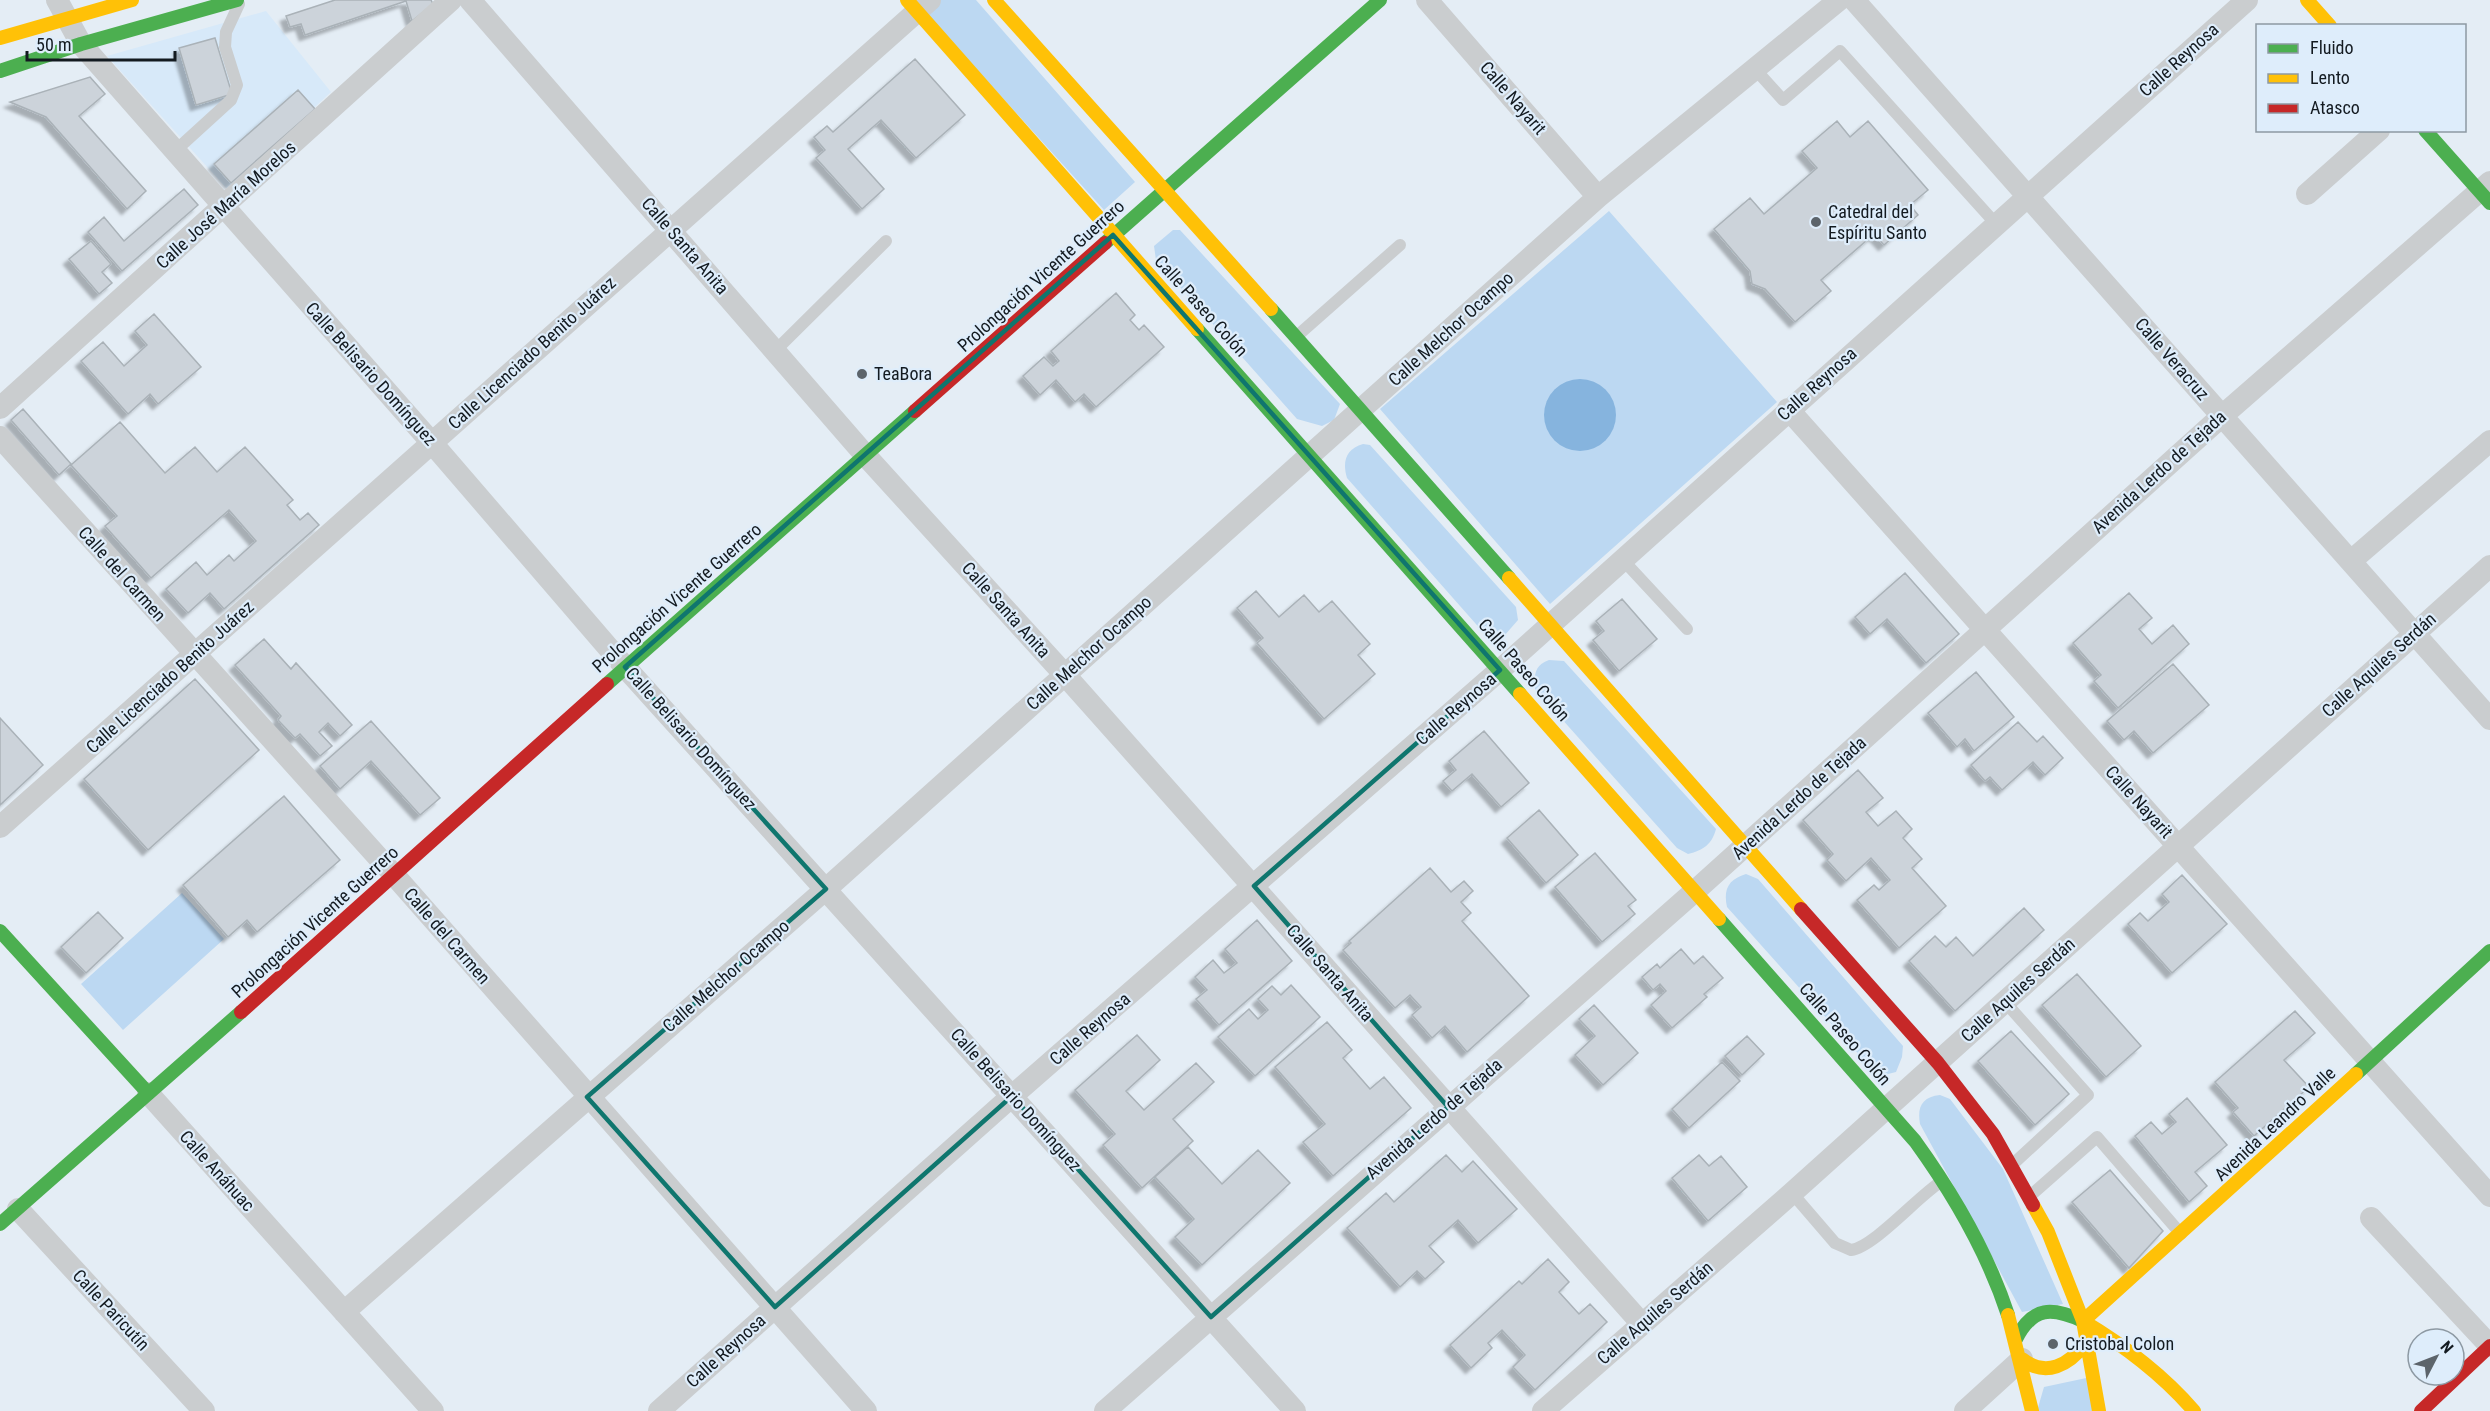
<svg xmlns="http://www.w3.org/2000/svg" width="2490" height="1411" font-family="'Roboto Condensed',sans-serif">
<style>
.built{fill:#d7e9f9}
.green{fill:#bcd8f2}
.water{fill:#86b4de}
.building{fill:#ccd3da;stroke:#aab2b8;stroke-width:1.5;filter:url(#shadow)}
.lines{fill:none;stroke-linecap:round;stroke-linejoin:round}
.lane{stroke:#cacdcf;stroke-width:12}
.street{stroke:#cacdcf;stroke-width:22}
.fast{stroke:#4caf50;stroke-width:14}
.slow{stroke:#ffc107;stroke-width:14}
.jam{stroke:#c62828;stroke-width:14}
.marked{fill:none;stroke:#0f766e;stroke-width:4.5;stroke-linejoin:round}
.poi-dot{fill:#5c646b;stroke:#deedfb;stroke-width:2}
.labels{text-anchor:middle;stroke-width:4.5;stroke-linejoin:round;paint-order:stroke}
.street-label{font-size:18px;fill:#131a20;stroke:#deedfb}
.poi-label{font-size:18px;fill:#131a20;stroke:#deedfb;text-anchor:start}
</style>
<defs>
<filter id="shadow"><feDropShadow dx="-5.5" dy="5.5" stdDeviation="1.5" flood-color="#0004"/></filter>
</defs>
<rect width="100%" height="100%" fill="#e4edf5"/>
<path class="built" d="M 266,11 L 331,92 L 227,189 L 107,56 Z"/>
<path class="green" d="M 914,0 L 976,0 L 1135,182 L 1104,210 Z
M 1609,211 L 1777,402 L 1550,604 L 1380,409 Z
M 1173,230 L 1180,230 L 1340,404 L 1334,420 L 1322,426 L 1297,419 L 1156,260 L 1154,246 Z
M 1363,444 L 1370,445 L 1516,607 L 1518,620 L 1504,636 L 1492,636 L 1483,632 L 1347,478 C 1342,461 1346,449 1363,444 Z
M 1549,660 L 1564,661 L 1716,829 C 1712,844 1704,850 1688,854 L 1677,848 L 1535,689 C 1534,676 1534,665 1549,660 Z
M 1746,874 L 1758,879 L 1903,1046 L 1902,1057 L 1896,1072 L 1888,1074 L 1871,1068 L 1727,907 C 1723,889 1729,879 1746,874 Z
M 182,893 L 224,939 L 123,1030 L 81,984 Z
M 1940,1095 L 1950,1099 L 2003,1169 L 2063,1304 L 2022,1312 L 1920,1124 C 1917,1107 1922,1097 1940,1095 Z
M 2091,1377 L 2099,1411 L 2037,1411 L 2044,1387 Z"/>
<path class="water" d="M1544 415a36 36 0 1 1 72 0a36 36 0 1 1-72 0Z"/>
<path class="building" d="M 335,0 L 431,0 L 433,4 L 412,21 L 406,1 L 305,35 L 301,24 L 290,27 L 286,16 Z
M 215,38 L 232,94 L 196,105 L 179,48 Z
M 915,59 L 965,115 L 916,158 L 881,120 L 848,149 L 884,189 L 862,209 L 816,158 L 825,150 L 814,137 L 827,126 L 833,132 Z
M 90,77 L 105,94 L 79,116 L 146,191 L 127,209 L 46,117 L 10,102 Z
M 298,90 L 315,109 L 231,183 L 214,164 Z
M 1837,121 L 1850,137 L 1868,121 L 1928,190 L 1910,205 L 1918,215 L 1884,245 L 1874,234 L 1821,280 L 1831,291 L 1795,322 L 1765,289 L 1752,284 L 1750,271 L 1714,229 L 1750,198 L 1764,214 L 1817,168 L 1802,151 Z
M 184,189 L 198,205 L 122,271 L 88,232 L 104,217 L 124,241 Z
M 91,241 L 111,264 L 102,272 L 112,283 L 99,294 L 69,259 Z
M 1116,293 L 1135,315 L 1130,320 L 1139,330 L 1144,325 L 1164,347 L 1096,407 L 1084,394 L 1075,402 L 1056,380 L 1040,395 L 1023,376 L 1044,357 L 1053,366 L 1059,361 L 1051,351 Z
M 154,314 L 201,367 L 158,404 L 150,394 L 128,414 L 81,361 L 103,342 L 124,366 L 147,345 L 135,331 Z
M 23,409 L 71,464 L 59,475 L 11,420 Z
M 120,422 L 165,473 L 195,447 L 217,472 L 245,447 L 293,500 L 287,505 L 300,520 L 308,513 L 319,525 L 224,609 L 210,593 L 188,613 L 166,589 L 196,562 L 207,575 L 229,555 L 234,561 L 256,541 L 229,510 L 151,578 L 105,526 L 117,516 L 71,465 Z
M 1905,573 L 1959,634 L 1926,663 L 1887,619 L 1870,634 L 1855,617 Z
M 1256,591 L 1279,617 L 1304,595 L 1319,612 L 1332,601 L 1370,644 L 1358,655 L 1375,674 L 1324,719 L 1257,643 L 1263,638 L 1237,608 Z
M 2129,593 L 2152,618 L 2139,629 L 2152,644 L 2173,625 L 2189,644 L 2118,708 L 2094,681 L 2101,675 L 2073,643 Z
M 1622,599 L 1657,639 L 1619,671 L 1593,640 L 1604,631 L 1596,621 Z
M 264,639 L 291,669 L 296,663 L 352,725 L 340,736 L 328,723 L 319,732 L 332,746 L 320,756 L 300,734 L 295,738 L 278,720 L 281,716 L 235,665 Z
M 2173,664 L 2209,705 L 2153,753 L 2134,731 L 2124,740 L 2107,721 Z
M 1976,672 L 2014,717 L 1974,751 L 1965,739 L 1957,747 L 1928,713 Z
M 195,679 L 259,750 L 148,850 L 84,779 Z
M 0,718 L 43,765 L 0,805 Z
M 371,721 L 440,798 L 420,815 L 371,761 L 340,789 L 320,766 Z
M 2018,722 L 2037,742 L 2043,736 L 2063,758 L 2045,775 L 2033,762 L 2002,790 L 1990,777 L 1985,781 L 1971,765 Z
M 1484,731 L 1529,783 L 1501,807 L 1472,774 L 1452,791 L 1443,781 L 1456,770 L 1449,761 Z
M 1858,770 L 1883,798 L 1866,812 L 1878,826 L 1896,811 L 1912,829 L 1903,838 L 1922,859 L 1912,868 L 1946,906 L 1899,948 L 1857,900 L 1874,885 L 1879,890 L 1890,880 L 1871,858 L 1846,881 L 1827,860 L 1833,854 L 1803,820 Z
M 284,796 L 340,860 L 257,932 L 247,920 L 228,937 L 183,885 Z
M 1539,810 L 1578,855 L 1546,883 L 1507,838 Z
M 1595,853 L 1636,900 L 1628,906 L 1635,914 L 1602,942 L 1555,887 Z
M 1430,868 L 1451,892 L 1464,881 L 1473,891 L 1461,902 L 1471,913 L 1462,921 L 1529,996 L 1467,1052 L 1445,1026 L 1432,1038 L 1412,1015 L 1421,1007 L 1410,995 L 1395,1008 L 1343,950 L 1351,943 L 1349,941 Z
M 2182,875 L 2227,924 L 2172,973 L 2128,924 L 2140,913 L 2148,921 L 2169,902 L 2162,894 Z
M 2024,908 L 2044,930 L 1955,1011 L 1909,961 L 1935,936 L 1946,947 L 1956,937 L 1973,956 Z
M 98,912 L 123,938 L 86,973 L 61,947 Z
M 1257,920 L 1292,961 L 1219,1025 L 1196,999 L 1207,990 L 1195,977 L 1213,960 L 1224,973 L 1237,963 L 1225,949 Z
M 1681,949 L 1694,964 L 1703,956 L 1723,978 L 1704,994 L 1707,997 L 1672,1028 L 1651,1005 L 1666,991 L 1660,984 L 1653,990 L 1642,977 L 1657,964 L 1660,968 Z
M 2077,974 L 2141,1046 L 2106,1077 L 2042,1005 Z
M 1291,985 L 1320,1017 L 1255,1076 L 1218,1037 L 1249,1009 L 1258,1019 L 1268,1010 L 1258,999 L 1272,986 L 1281,995 Z
M 1594,1005 L 1638,1053 L 1603,1085 L 1575,1055 L 1595,1036 L 1579,1019 Z
M 2295,1011 L 2315,1033 L 2284,1060 L 2309,1087 L 2254,1136 L 2233,1112 L 2238,1108 L 2215,1082 Z
M 1327,1022 L 1352,1050 L 1343,1058 L 1370,1089 L 1384,1077 L 1411,1108 L 1333,1176 L 1303,1142 L 1325,1124 L 1275,1067 Z
M 2011,1031 L 2069,1094 L 2035,1125 L 1978,1061 Z
M 1137,1035 L 1160,1060 L 1126,1091 L 1144,1110 L 1196,1063 L 1214,1082 L 1173,1119 L 1193,1141 L 1142,1188 L 1103,1145 L 1115,1134 L 1075,1090 Z
M 1747,1036 L 1764,1054 L 1742,1075 L 1725,1056 Z
M 1722,1062 L 1740,1081 L 1689,1128 L 1672,1109 Z
M 2187,1098 L 2227,1145 L 2195,1172 L 2207,1186 L 2189,1202 L 2135,1136 L 2151,1122 L 2162,1134 L 2176,1122 L 2169,1114 Z
M 1188,1147 L 1222,1184 L 1258,1150 L 1290,1183 L 1202,1265 L 1175,1237 L 1194,1219 L 1155,1177 Z
M 1446,1155 L 1462,1172 L 1473,1161 L 1517,1209 L 1478,1243 L 1458,1220 L 1429,1246 L 1444,1262 L 1425,1279 L 1417,1271 L 1400,1287 L 1347,1228 L 1386,1193 L 1394,1202 Z
M 1699,1155 L 1709,1166 L 1721,1156 L 1747,1187 L 1708,1221 L 1672,1178 Z
M 2110,1170 L 2163,1231 L 2129,1268 L 2072,1202 Z
M 1548,1259 L 1569,1282 L 1559,1292 L 1579,1314 L 1590,1304 L 1607,1322 L 1535,1390 L 1513,1367 L 1525,1355 L 1502,1330 L 1488,1343 L 1492,1348 L 1471,1368 L 1450,1345 L 1519,1281 L 1522,1284 Z"/>
<g class="lines">
<path class="lane" d="M 1755,69 L 1783,100 L 1840,51 L 1996,224
M 175,151 L 231,100 L 237,85 L 225,47 L 226,32 L 239,4
M 1297,336 L 1400,245
M 775,351 L 886,241
M 1622,559 L 1687,629
M 2005,1002 L 2088,1095 L 2013,1164
M 1792,1193 L 1835,1243 L 1851,1250 C 1874,1247 1918,1196 1942,1181
M 2030,1196 L 2097,1137 L 2181,1234"/>
<path class="street" d="M 57,0 L 81,44 L 432,443 L 625,667 L 1295,1411
M 470,0 L 866,456 L 1065,675 L 1642,1324
M 1427,0 L 1598,197
M 1854,0 L 2490,719
M 2307,194 L 2379,130
M 0,408 L 451,0
M 1788,409 L 2490,1196
M 0,437 L 395,876 L 866,1411
M 2351,561 L 2490,441
M 0,827 L 930,0
M 148,1093 L 433,1411
M 18,1209 L 204,1411
M 2371,1218 L 2490,1346
M 344,1312 L 826,889 L 1598,197 L 1839,0
M 659,1411 L 1012,1096 L 1500,670 L 2247,0
M 1105,1411 L 1695,891 L 2222,416 L 2490,182
M 1543,1411 L 1792,1193 L 2490,566
M 1965,1411 L 2022,1359"/>
<path class="fast" d="M 0,71 L 81,44 L 237,0
M 2425,130 L 2490,203
M 1105,243 L 1380,0
M 1271,309 L 1509,578
M 1197,329 L 1520,694
M 607,684 L 915,411
M 1719,919 L 1915,1141 C 1954,1195 1987,1251 2008,1315
M 0,931 L 148,1093
M 2356,1074 L 2490,951
M 0,1224 L 241,1012
M 2016,1339 C 2033,1306 2052,1307 2083,1321"/>
<path class="slow" d="M 907,0 L 1197,329
M 994,0 L 1271,309
M 2307,0 L 2330,26
M 0,38 L 132,0
M 1509,578 L 1801,909
M 1520,694 L 1719,919
M 2033,1205 L 2048,1232 L 2083,1321 L 2099,1411
M 2008,1315 L 2032,1411
M 2022,1359 C 2046,1378 2069,1365 2086,1343
M 2194,1411 C 2162,1374 2125,1346 2083,1321 L 2356,1074"/>
<path class="jam" d="M 915,411 L 1105,243
M 1801,909 L 1938,1063 L 1993,1134 L 2033,1205
M 241,1012 L 607,684
M 2421,1411 L 2490,1346"/>
</g>
<path class="marked" d="M 1113,235 L 1500,670 L 1254,886 L 1448,1107 L 1211,1317 L 1012,1096 L 775,1307 L 587,1097 L 826,889 L 625,667 Z"/>
<g class="poi-dot">
<circle cx="1816" cy="222" r="6"/>
<circle cx="862" cy="374" r="6"/>
<circle cx="2053" cy="1344" r="6"/>
</g>
<g class="labels">
<g class="street-label">
<text transform="translate(2179 60) rotate(-42)" y="6">Calle Reynosa</text>
<text transform="translate(1513 98) rotate(49)" y="6">Calle Nayarit</text>
<text transform="translate(226 205) rotate(-42)" y="6">Calle José María Morelos</text>
<text transform="translate(685 246) rotate(49)" y="6">Calle Santa Anita</text>
<text transform="translate(1041 276) rotate(-42)" y="6">Prolongación Vicente Guerrero</text>
<text transform="translate(1201 306) rotate(48)" y="6">Calle Paseo Colón</text>
<text transform="translate(1451 329) rotate(-42)" y="6">Calle Melchor Ocampo</text>
<text transform="translate(532 353) rotate(-42)" y="6">Calle Licenciado Benito Juárez</text>
<text transform="translate(2172 359) rotate(49)" y="6">Calle Veracruz</text>
<text transform="translate(371 374) rotate(48)" y="6">Calle Belisario Domínguez</text>
<text transform="translate(1817 384) rotate(-42)" y="6">Calle Reynosa</text>
<text transform="translate(2159 472) rotate(-42)" y="6">Avenida Lerdo de Tejada</text>
<text transform="translate(122 574) rotate(48)" y="6">Calle del Carmen</text>
<text transform="translate(677 598) rotate(-41)" y="6">Prolongación Vicente Guerrero</text>
<text transform="translate(1006 610) rotate(48)" y="6">Calle Santa Anita</text>
<text transform="translate(1089 653) rotate(-42)" y="6">Calle Melchor Ocampo</text>
<text transform="translate(2379 665) rotate(-42)" y="6">Calle Aquiles Serdán</text>
<text transform="translate(1524 670) rotate(49)" y="6">Calle Paseo Colón</text>
<text transform="translate(170 677) rotate(-42)" y="6">Calle Licenciado Benito Juárez</text>
<text transform="translate(1456 709) rotate(-41)" y="6">Calle Reynosa</text>
<text transform="translate(691 739) rotate(48)" y="6">Calle Belisario Domínguez</text>
<text transform="translate(1799 798) rotate(-42)" y="6">Avenida Lerdo de Tejada</text>
<text transform="translate(2139 802) rotate(48)" y="6">Calle Nayarit</text>
<text transform="translate(315 922) rotate(-42)" y="6">Prolongación Vicente Guerrero</text>
<text transform="translate(447 936) rotate(49)" y="6">Calle del Carmen</text>
<text transform="translate(1330 973) rotate(49)" y="6">Calle Santa Anita</text>
<text transform="translate(726 976) rotate(-41)" y="6">Calle Melchor Ocampo</text>
<text transform="translate(2018 990) rotate(-42)" y="6">Calle Aquiles Serdán</text>
<text transform="translate(1090 1029) rotate(-41)" y="6">Calle Reynosa</text>
<text transform="translate(1845 1034) rotate(49)" y="6">Calle Paseo Colón</text>
<text transform="translate(1016 1100) rotate(48)" y="6">Calle Belisario Domínguez</text>
<text transform="translate(1434 1119) rotate(-41)" y="6">Avenida Lerdo de Tejada</text>
<text transform="translate(2275 1124) rotate(-43)" y="6">Avenida Leandro Valle</text>
<text transform="translate(217 1171) rotate(48)" y="6">Calle Anáhuac</text>
<text transform="translate(111 1310) rotate(47)" y="6">Calle Paricutín</text>
<text transform="translate(1655 1313) rotate(-41)" y="6">Calle Aquiles Serdán</text>
<text transform="translate(726 1351) rotate(-42)" y="6">Calle Reynosa</text>
</g>
<g class="poi-label">
<text x="1828" y="218">Catedral del<tspan x="1828" dy="21">Espíritu Santo</tspan></text>
<text x="874" y="380">TeaBora</text>
<text x="2065" y="1350">Cristobal Colon</text>
</g>
</g>
<rect x="2256" y="24" width="210" height="108" fill="#deedfb" stroke="#8d99a3" stroke-width="1.5"/>
<rect x="2268" y="44" width="30" height="9" fill="#4caf50" stroke="#8d99a3" stroke-width="1.5"/>
<text x="2310" y="54" font-size="18" fill="#131a20">Fluido</text>
<rect x="2268" y="74" width="30" height="9" fill="#ffc107" stroke="#8d99a3" stroke-width="1.5"/>
<text x="2310" y="84" font-size="18" fill="#131a20">Lento</text>
<rect x="2268" y="104" width="30" height="9" fill="#c62828" stroke="#8d99a3" stroke-width="1.5"/>
<text x="2310" y="114" font-size="18" fill="#131a20">Atasco</text>
<g transform="translate(2436 1357) rotate(48)"><circle r="28" fill="#deedfb" stroke="#8d99a3" stroke-width="1.5"/>
<path d="M0-4.5L10 22L0 15L-10 22Z" fill="#5c646b"/>
<text y="-9" font-size="16" font-weight="bold" text-anchor="middle" fill="#131a20">N</text>
</g>
<path d="M27 51v9h148v-9" fill="none" stroke="#131a20" stroke-width="3"/>
<text x="36" y="51" font-size="18" fill="#131a20" stroke="#deedfb" stroke-width="4.5" paint-order="stroke">50 m</text>
</svg>
